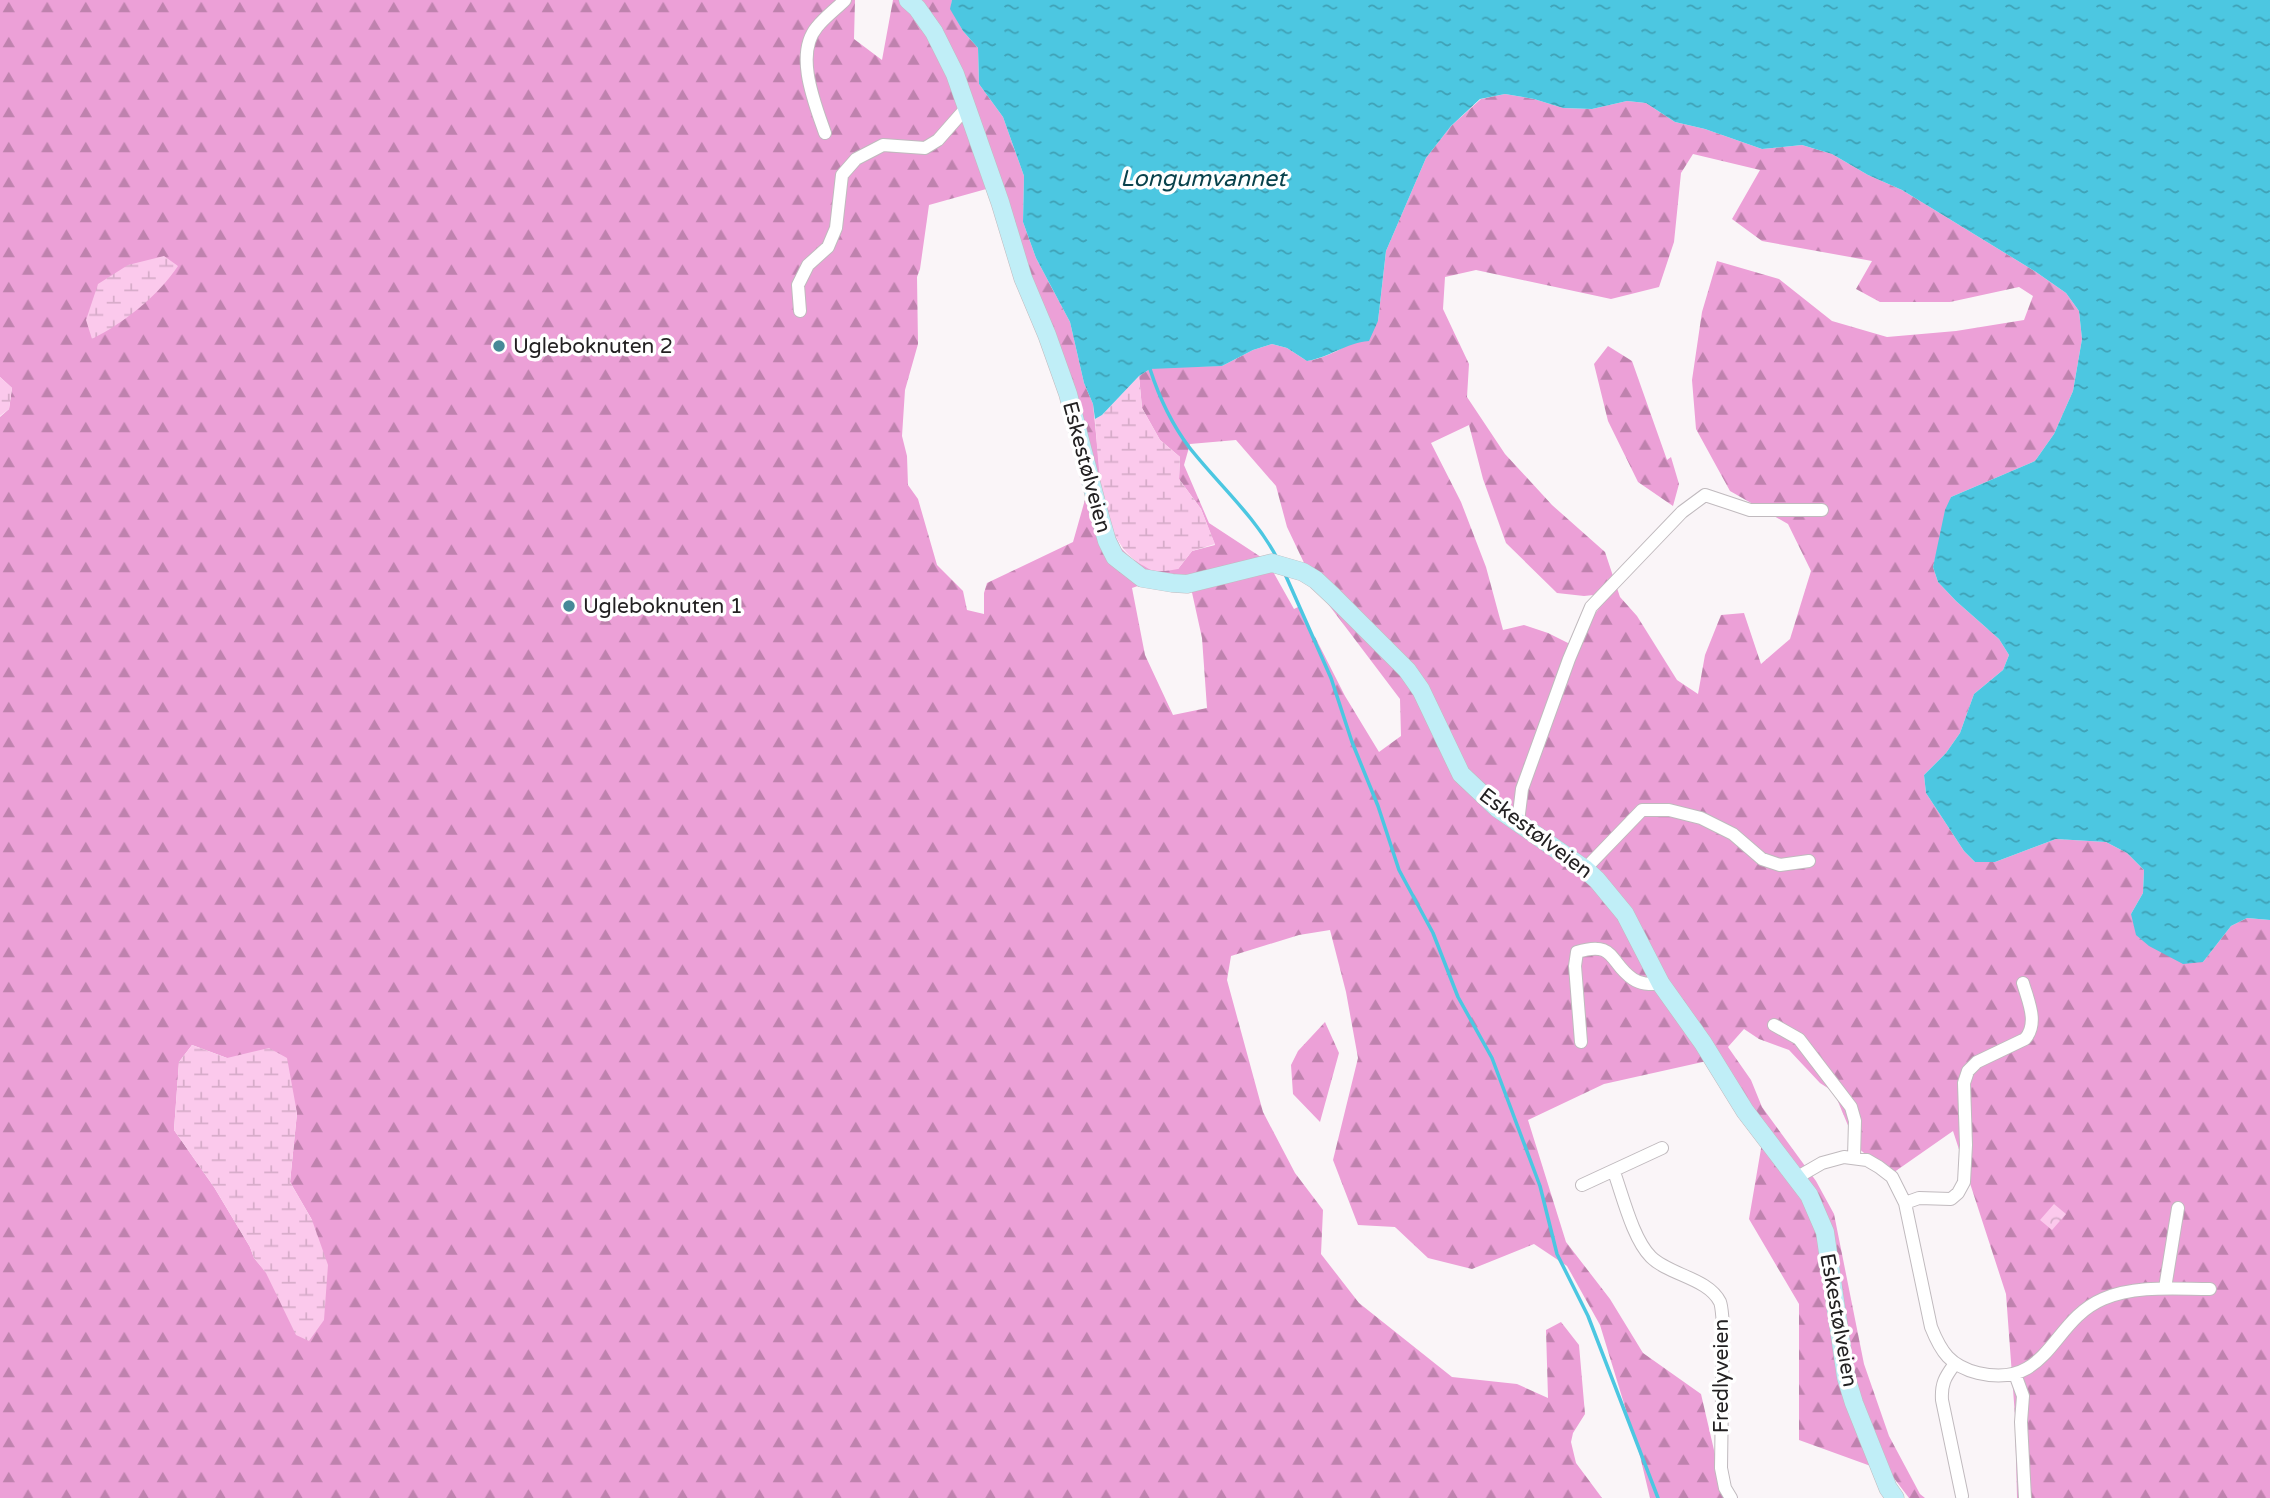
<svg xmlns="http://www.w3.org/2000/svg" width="2270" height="1498" font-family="'Varela Round',sans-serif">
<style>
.forest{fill:url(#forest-firs);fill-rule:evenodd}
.wetland{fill:url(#wetland-marsh)}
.park{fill:url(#park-crowns)}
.water{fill:url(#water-ripples)}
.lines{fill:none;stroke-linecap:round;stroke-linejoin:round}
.stream{stroke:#4cc7e1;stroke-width:3.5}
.minor-casing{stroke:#c0babe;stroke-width:14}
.secondary-casing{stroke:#c0babe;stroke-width:19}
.minor{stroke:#fff;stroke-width:12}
.secondary{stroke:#c0eef7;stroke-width:18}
.poi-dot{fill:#468998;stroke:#fff;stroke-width:2.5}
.labels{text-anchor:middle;stroke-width:7;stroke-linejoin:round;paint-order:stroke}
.poi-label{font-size:21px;fill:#232122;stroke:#fff;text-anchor:start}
.street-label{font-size:21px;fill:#232122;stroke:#fff}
.water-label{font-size:23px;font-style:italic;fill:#09424c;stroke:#fff}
</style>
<defs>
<pattern id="forest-firs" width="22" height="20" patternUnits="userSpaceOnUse" patternTransform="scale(1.75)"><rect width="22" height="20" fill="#eca0d7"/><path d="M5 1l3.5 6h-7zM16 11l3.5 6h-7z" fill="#bf82ae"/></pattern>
<pattern id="wetland-marsh" width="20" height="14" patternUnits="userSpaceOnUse" patternTransform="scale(1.75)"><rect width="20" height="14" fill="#fbc9ec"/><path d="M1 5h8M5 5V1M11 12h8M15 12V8" fill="none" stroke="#d7acca"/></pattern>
<pattern id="park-crowns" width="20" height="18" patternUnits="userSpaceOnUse" patternTransform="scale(1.75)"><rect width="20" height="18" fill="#fbc9ec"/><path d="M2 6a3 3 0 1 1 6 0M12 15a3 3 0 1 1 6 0" fill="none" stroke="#d7acca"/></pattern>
<pattern id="water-ripples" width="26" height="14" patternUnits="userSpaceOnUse" patternTransform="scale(1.75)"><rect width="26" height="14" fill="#4cc7e1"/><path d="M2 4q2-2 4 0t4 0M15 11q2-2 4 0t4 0" fill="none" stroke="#3fa1b6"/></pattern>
</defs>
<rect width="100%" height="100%" fill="#faf5f8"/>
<path class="forest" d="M 0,0 L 855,0 L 854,39 L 882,60 L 893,0 L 952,0 L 951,9 L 963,31 L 978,48 L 979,84 L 1003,117 L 1024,176 L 1023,222 L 1036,258 L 1070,322 L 1084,383 L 1093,404 L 1102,494 L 1110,524 L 1121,548 L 1133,560 L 1178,569 L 1192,551 L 1215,545 L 1201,509 L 1179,479 L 1180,457 L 1160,440 L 1142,408 L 1139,376 L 1150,369 L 1159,367 L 1222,366 L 1253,350 L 1272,344 L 1287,348 L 1307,361 C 1336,356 1356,340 1378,321 L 1386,251 L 1426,158 L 1451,126 L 1481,99 L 1505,94 L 1534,99 L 1563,108 L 1592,109 L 1627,101 L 1646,103 L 1675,122 L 1705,129 L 1762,149 L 1802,145 L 1832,154 L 1868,175 L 1902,190 L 2036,272 L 2066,293 L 2079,311 L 2082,339 L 2073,391 L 2054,434 L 2035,461 L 1951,497 L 1933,567 L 1938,582 L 1956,601 L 1999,639 L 2009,655 L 2003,670 L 1974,694 L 1960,733 L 1946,753 L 1924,775 L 1926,793 L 1964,851 L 1975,862 L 1995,862 L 2056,839 L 2106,842 L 2127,853 L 2144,870 L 2143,893 L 2131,914 L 2203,962 L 2231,926 L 2247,918 L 2270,920 L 2270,1498 L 2017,1498 L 2015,1416 L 2006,1294 L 1953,1131 L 1890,1175 L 1857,1147 L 1834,1092 L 1820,1083 L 1789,1050 L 1759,1039 L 1744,1029 L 1728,1047 L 1751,1080 L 1762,1107 L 1816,1181 L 1834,1214 L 1864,1364 L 1889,1436 L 1920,1494 L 1925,1498 L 1909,1498 L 1890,1473 L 1799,1440 L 1799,1304 L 1749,1219 L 1763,1137 L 1716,1059 L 1604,1084 L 1528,1120 L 1566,1242 L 1610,1299 L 1643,1353 L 1701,1394 L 1717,1463 L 1738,1498 L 1650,1498 L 1640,1456 L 1600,1325 L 1567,1266 L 1534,1244 L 1472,1269 L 1428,1258 L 1395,1227 L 1358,1225 L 1333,1160 L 1358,1058 L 1346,992 L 1330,930 L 1299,935 L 1231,956 L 1227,980 L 1263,1112 L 1295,1173 L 1323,1210 L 1321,1254 L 1359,1303 L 1452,1377 L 1517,1384 L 1548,1398 L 1546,1330 L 1561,1322 L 1579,1345 L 1585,1414 L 1573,1433 L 1571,1442 L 1576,1463 L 1602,1498 L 0,1498 L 0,417 L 9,409 L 12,388 L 0,377 ZM 1693,154 L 1760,170 L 1732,219 L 1762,241 L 1872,261 L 1856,289 L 1880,302 L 1950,302 L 2019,287 L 2033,296 L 2024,320 L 1956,331 L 1887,337 L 1832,321 L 1779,279 L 1717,261 L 1702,312 L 1692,380 L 1696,429 L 1730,491 L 1788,524 L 1811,571 L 1790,639 L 1761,664 L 1744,613 L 1721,615 L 1705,655 L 1698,694 L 1677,680 L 1637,616 L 1620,597 L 1605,552 L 1552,505 L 1505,454 L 1467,397 L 1469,364 L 1443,309 L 1445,277 L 1476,270 L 1611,299 L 1659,287 L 1674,242 L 1681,173 ZM 997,186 L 1011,208 L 1016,241 L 1034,281 L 1057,344 L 1092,475 L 1073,542 L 987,583 L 984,593 L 984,614 L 967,610 L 963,591 L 937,565 L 918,499 L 908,485 L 907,456 L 902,436 L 905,390 L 918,344 L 917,277 L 920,269 L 929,205 ZM 1469,425 L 1483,479 L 1506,543 L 1557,593 L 1584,596 L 1603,594 L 1601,605 L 1574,646 L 1548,633 L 1524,625 L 1503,630 L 1486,567 L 1461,502 L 1431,443 ZM 1236,440 L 1276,486 L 1287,527 L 1316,588 L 1400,699 L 1401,736 L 1379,752 L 1345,696 L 1315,637 L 1310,633 L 1300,606 L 1294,609 L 1267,561 L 1209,523 L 1184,465 L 1190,444 ZM 1152,581 L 1191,588 L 1202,638 L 1207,708 L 1173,715 L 1145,655 L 1132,588 ZM 192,1045 L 227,1058 L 297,1113 L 290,1182 L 312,1220 L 266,1272 L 254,1258 L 250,1247 L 214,1187 L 174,1130 L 179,1062 Z
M 1608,346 L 1632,361 L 1667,460 L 1671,457 L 1679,484 L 1673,506 L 1638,482 L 1608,421 L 1594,364 Z
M 1325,1022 L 1339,1053 L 1320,1122 L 1293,1094 L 1291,1065 L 1298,1051 Z"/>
<path class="wetland" d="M 164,256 L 178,266 C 158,296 124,323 92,339 L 86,320 L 98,284 L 128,265 Z
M 1139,376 L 1142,408 L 1160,440 L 1180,457 L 1179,479 L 1201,509 L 1215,544 L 1192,551 L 1178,569 C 1171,570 1163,572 1156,571 C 1151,571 1146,567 1142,565 C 1098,540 1099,464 1095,419 L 1102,415 Z
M 0,377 L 12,388 L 9,409 L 0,416 Z
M 192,1045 L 227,1058 L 269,1048 L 287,1058 L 297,1113 L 290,1182 L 312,1220 L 328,1265 L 324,1320 L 309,1341 L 296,1335 L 266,1273 L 254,1258 L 250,1247 L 214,1187 L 174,1130 L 179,1062 Z"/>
<path class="park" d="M 2054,1204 L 2066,1214 L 2052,1230 L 2040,1220 Z"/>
<path class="water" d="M 952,0 L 2270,0 L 2270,920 L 2247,918 L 2231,926 L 2203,962 L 2183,964 L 2149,946 L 2136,935 L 2131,914 L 2143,893 L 2144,870 L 2127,853 L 2106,842 L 2056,839 L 1995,862 L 1975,862 L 1964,851 L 1926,793 L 1924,775 L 1946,753 L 1960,733 L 1974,694 L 2003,670 L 2009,655 L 1999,639 L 1956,601 L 1938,582 L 1933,567 L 1945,510 L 1951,497 L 2035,461 L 2054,434 L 2073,391 L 2082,339 L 2079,311 L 2066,293 L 2036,272 L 1902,190 L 1868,175 L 1832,154 L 1802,145 L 1762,149 L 1705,129 L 1675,122 L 1646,103 L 1627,101 L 1592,109 L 1563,108 L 1534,99 L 1505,94 L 1480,99 L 1451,126 L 1426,158 L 1386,251 L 1378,321 L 1369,341 C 1345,343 1331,357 1307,361 L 1287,348 L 1272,344 L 1253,350 L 1222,366 L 1150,369 L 1139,376 L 1102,415 L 1095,419 L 1093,404 L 1084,383 L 1070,322 L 1036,258 L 1023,222 L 1024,176 L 1003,117 L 979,84 L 978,48 L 963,31 L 950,9 Z"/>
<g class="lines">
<path class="stream" d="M 1150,369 C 1159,397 1171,423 1189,447 C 1218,484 1255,516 1277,558
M 1285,574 L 1331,678 L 1352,742 L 1378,806 L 1399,870 L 1433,933 L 1458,997 L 1492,1058 L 1540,1186 L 1557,1254 L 1588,1316 L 1658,1498"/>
<defs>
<path id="minor" d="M 825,133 C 815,104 794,54 817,27 C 825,17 836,9 845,0
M 800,311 L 798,285 L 808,265 L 828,247 L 836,228 L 842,175 L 856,159 L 883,145 L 925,148 L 938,140 L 967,107
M 1518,822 L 1522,789 L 1569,659 L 1591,607 L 1682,512 L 1705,495 L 1750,510 L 1822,510
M 1585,869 L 1642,810 L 1669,810 L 1701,818 L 1733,834 L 1762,859 L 1780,865 L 1809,861
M 1774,1025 L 1799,1039 L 1851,1107 L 1855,1121 L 1854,1157
M 1581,1042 L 1575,966 L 1577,952 C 1616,940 1609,963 1633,979 C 1642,985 1651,984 1661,984
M 1614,1172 C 1623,1197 1633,1239 1651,1257 C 1669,1275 1708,1278 1720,1302 C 1722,1307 1722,1317 1723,1323 L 1721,1468 L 1725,1488 L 1731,1498
M 1796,1178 L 1822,1163 L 1844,1157 L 1867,1160 L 1879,1167 L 1892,1177 L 1905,1203 L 1931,1327 C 1941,1352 1950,1366 1978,1373 C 2049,1390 2051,1321 2103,1299 C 2136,1285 2175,1289 2210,1289
M 1582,1185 L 1662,1148
M 1905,1203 L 1919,1198 L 1951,1199 L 1958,1193 L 1964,1182 L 1966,1145 L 1964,1083 L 1968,1071 L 1977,1062 L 2025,1039 C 2039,1023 2028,1001 2023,983
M 2165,1288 L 2178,1208
M 1954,1365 C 1945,1377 1941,1384 1942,1400 L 1962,1496
M 2015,1374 L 2023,1396 L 2021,1422 L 2025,1498"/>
<path id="secondary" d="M 908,0 L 917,8 L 934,32 L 955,74 L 1000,202 L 1023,278 L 1047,335 L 1068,394 L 1099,513 L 1107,541 L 1115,557 L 1142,578 L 1172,583 L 1187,584 L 1272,563 L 1303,572 L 1316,580 L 1333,596 L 1407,670 L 1421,690 L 1461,774 L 1497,808 L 1585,869 L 1597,880 L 1625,914 L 1661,984 L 1703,1043 L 1745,1111 L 1809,1195 L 1825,1232 L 1846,1377 L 1854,1403 L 1888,1488 L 1895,1498"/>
</defs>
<use href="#minor" class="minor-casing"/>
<use href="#secondary" class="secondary-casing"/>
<use href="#minor" class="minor"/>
<use href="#secondary" class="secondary"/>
</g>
<g class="poi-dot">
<circle cx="499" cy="346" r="7"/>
<circle cx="569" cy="606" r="7"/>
</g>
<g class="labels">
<g class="poi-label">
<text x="513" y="353">Ugleboknuten 2</text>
<text x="583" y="613">Ugleboknuten 1</text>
</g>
<g class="street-label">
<text transform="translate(1087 467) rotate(75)" y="7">Eskestølveien</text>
<text transform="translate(1536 833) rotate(37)" y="7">Eskestølveien</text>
<text transform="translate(1839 1320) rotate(80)" y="7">Eskestølveien</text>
<text transform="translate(1721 1376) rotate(-90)" y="7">Fredlyveien</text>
</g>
<g class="water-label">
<text x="1203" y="186">Longumvannet</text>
</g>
</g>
</svg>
